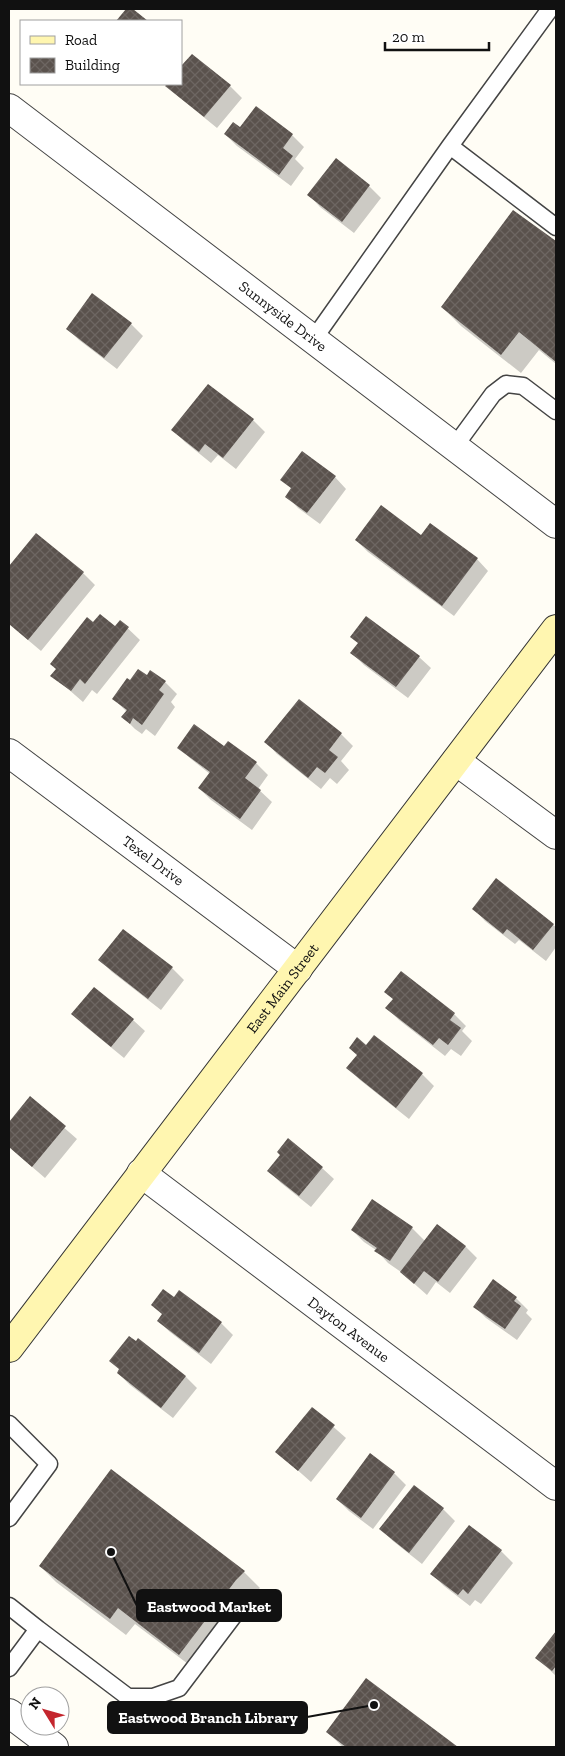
<svg xmlns="http://www.w3.org/2000/svg" width="565" height="1756" font-family="'Zilla Slab',serif">
<style>
.shadow{fill:#0003}
.building{fill:url(#building-cross-hatch)}
.lines{fill:none;stroke-linecap:round;stroke-linejoin:round}
.lane-casing{stroke:#444;stroke-width:19}
.street-casing{stroke:#444;stroke-width:30}
.secondary-casing{stroke:#333;stroke-width:30}
.lane{stroke:#fff;stroke-width:16}
.street{stroke:#fff;stroke-width:28}
.secondary{stroke:#fff6b0;stroke-width:28}
.labels{text-anchor:middle;stroke-width:5;stroke-linejoin:round;paint-order:stroke}
.street-label{font-size:15px;fill:#111;stroke:#fff}
.leader{fill:none;stroke:#111;stroke-width:2}
.callout-dot{fill:#111;stroke:#fff;stroke-width:2}
.callout{fill:#111;stroke:#111;stroke-width:2}
.callout-label{font-size:16px;text-anchor:middle;font-weight:bold;fill:#fff}
</style>
<defs>
<pattern id="building-cross-hatch" width="8" height="8" patternUnits="userSpaceOnUse" patternTransform="scale(1.25)"><rect width="8" height="8" fill="#5a524d"/><path d="M0 0l8 8M0 8l8-8" fill="none" stroke="#6d6662"/></pattern>
</defs>
<rect width="100%" height="100%" fill="#fffdf5"/>
<path class="shadow" d="M 169,84 L 230,86 L 242,98 L 217,128 L 179,97 L 167,86 Z
M 256,107 L 292,135 L 304,147 L 295,159 L 304,168 L 291,186 L 237,146 L 225,134 L 240,129 Z
M 336,160 L 369,186 L 381,198 L 354,233 L 320,207 L 309,195 Z
M 513,211 L 556,243 L 556,364 L 539,350 L 521,373 L 461,326 L 442,307 Z
M 131,324 L 143,336 L 117,369 L 79,340 L 67,328 Z
M 253,420 L 265,432 L 236,469 L 218,455 L 211,463 L 185,442 L 173,430 Z
M 335,477 L 346,489 L 320,524 L 298,508 L 287,496 L 292,489 L 282,480 Z
M 36,535 L 83,573 L 95,585 L 41,651 L 9,624 L 9,568 Z
M 421,536 L 477,559 L 488,571 L 454,616 L 368,552 L 356,540 Z
M 120,621 L 140,640 L 97,694 L 92,690 L 83,702 L 52,675 L 93,623 L 115,628 Z
M 351,637 L 419,657 L 431,668 L 408,698 L 364,665 L 352,653 L 359,644 Z
M 147,677 L 165,682 L 177,694 L 171,702 L 175,707 L 155,736 L 146,729 L 142,734 L 135,729 L 123,717 L 127,712 L 114,699 L 130,682 Z
M 341,734 L 353,746 L 341,761 L 349,770 L 337,784 L 330,778 L 321,789 L 277,754 L 266,742 Z
M 179,748 L 224,748 L 256,763 L 268,775 L 258,789 L 272,802 L 252,830 L 211,800 L 199,788 L 210,774 L 191,759 Z
M 474,909 L 553,925 L 556,927 L 556,947 L 546,961 L 519,940 L 515,944 L 485,921 Z
M 100,960 L 172,968 L 184,980 L 161,1010 L 112,972 Z
M 401,973 L 454,1014 L 466,1026 L 462,1031 L 472,1041 L 461,1056 L 451,1049 L 445,1056 L 399,1020 L 387,1008 L 394,1000 L 386,992 Z
M 73,1014 L 133,1020 L 145,1031 L 124,1058 L 85,1026 Z
M 366,1046 L 422,1074 L 434,1086 L 409,1119 L 360,1080 L 348,1068 Z
M 30,1098 L 77,1139 L 45,1178 L 9,1147 L 9,1123 Z
M 322,1168 L 334,1179 L 311,1207 L 281,1183 L 269,1171 Z
M 372,1201 L 412,1228 L 425,1241 L 465,1246 L 477,1258 L 450,1293 L 436,1282 L 427,1295 L 401,1272 L 388,1263 L 376,1250 L 364,1242 L 352,1230 Z
M 516,1298 L 528,1310 L 526,1313 L 532,1319 L 517,1340 L 486,1318 L 475,1307 Z
M 174,1299 L 221,1323 L 233,1335 L 211,1364 L 170,1332 L 158,1321 Z
M 138,1340 L 186,1377 L 197,1388 L 173,1418 L 130,1385 L 118,1373 L 120,1370 L 111,1361 Z
M 312,1408 L 346,1438 L 311,1482 L 277,1452 Z
M 394,1473 L 406,1485 L 373,1529 L 349,1511 L 337,1499 Z
M 443,1509 L 455,1521 L 422,1564 L 393,1541 L 381,1529 Z
M 501,1551 L 513,1563 L 481,1604 L 475,1600 L 470,1606 L 444,1586 L 432,1574 Z
M 40,1566 L 244,1572 L 260,1588 L 252,1596 L 196,1670 L 135,1624 L 126,1635 L 56,1582 Z
M 556,1633 L 556,1676 L 537,1658 Z
M 366,1680 L 456,1747 L 343,1747 L 327,1732 Z"/>
<path class="building" d="M 126,9 L 133,9 L 148,21 L 116,21 Z
M 192,54 L 231,85 L 204,117 L 165,86 L 167,84 L 181,84 L 181,66 Z
M 256,106 L 293,134 L 283,148 L 293,156 L 279,175 L 224,134 L 233,122 L 240,127 Z
M 336,158 L 370,185 L 342,222 L 307,195 Z
M 513,210 L 556,241 L 556,362 L 519,332 L 501,355 L 441,307 Z
M 92,293 L 132,323 L 104,358 L 66,329 Z
M 208,384 L 254,419 L 223,458 L 205,444 L 199,452 L 171,430 Z
M 302,451 L 336,476 L 307,513 L 285,497 L 291,488 L 280,480 Z
M 381,505 L 421,535 L 430,523 L 478,558 L 442,606 L 355,540 Z
M 36,533 L 84,572 L 28,640 L 9,624 L 9,566 Z
M 100,614 L 115,626 L 120,620 L 129,627 L 85,684 L 80,679 L 71,691 L 50,676 L 56,669 L 50,664 L 87,617 L 93,622 Z
M 366,616 L 420,656 L 396,687 L 350,653 L 358,643 L 350,637 Z
M 138,669 L 147,675 L 150,670 L 166,681 L 159,690 L 164,694 L 142,725 L 133,718 L 130,724 L 121,717 L 127,710 L 112,699 L 127,678 L 130,680 Z
M 299,699 L 342,733 L 329,750 L 338,757 L 325,773 L 317,767 L 308,778 L 264,742 Z
M 194,724 L 224,746 L 228,741 L 257,762 L 245,778 L 261,790 L 240,819 L 198,788 L 210,772 L 177,748 Z
M 496,878 L 554,924 L 533,950 L 507,929 L 503,934 L 472,909 Z
M 123,929 L 173,967 L 148,999 L 98,960 Z
M 401,971 L 455,1013 L 450,1020 L 461,1028 L 448,1045 L 439,1038 L 433,1045 L 385,1008 L 393,999 L 384,992 Z
M 94,987 L 134,1019 L 111,1047 L 71,1014 Z
M 374,1035 L 423,1073 L 396,1108 L 346,1068 L 357,1055 L 349,1048 L 357,1037 L 366,1045 Z
M 30,1096 L 66,1126 L 32,1167 L 9,1147 L 9,1122 Z
M 288,1138 L 323,1167 L 299,1196 L 267,1171 L 280,1155 L 277,1152 Z
M 372,1199 L 413,1227 L 390,1261 L 374,1251 L 377,1248 L 351,1230 Z
M 437,1224 L 466,1246 L 438,1282 L 424,1271 L 414,1284 L 400,1272 Z
M 493,1279 L 517,1297 L 514,1301 L 521,1306 L 505,1329 L 473,1307 Z
M 163,1289 L 174,1297 L 179,1290 L 222,1322 L 199,1353 L 157,1321 L 162,1314 L 151,1305 Z
M 129,1336 L 136,1341 L 138,1338 L 186,1376 L 161,1408 L 117,1373 L 119,1369 L 109,1361 Z
M 312,1407 L 335,1425 L 298,1471 L 275,1452 Z
M 370,1453 L 395,1472 L 361,1518 L 336,1499 Z
M 111,1469 L 245,1571 L 236,1580 L 179,1655 L 118,1608 L 110,1619 L 39,1566 Z
M 414,1485 L 444,1508 L 409,1553 L 379,1529 Z
M 469,1525 L 502,1550 L 468,1594 L 463,1589 L 458,1595 L 430,1574 Z
M 556,1631 L 556,1666 L 552,1671 L 535,1658 Z
M 366,1678 L 458,1747 L 346,1747 L 326,1732 Z"/>
<g class="lines">
<defs>
<path id="lane" d="M 450,146 L 556,227
M 313,340 L 450,146 L 550,9
M 455,446 L 493,394 L 506,384 L 523,386 L 556,411
M 9,1424 L 49,1464 L 9,1518
M 9,1606 L 38,1629 L 9,1668
M 38,1629 L 128,1697 L 153,1697 L 179,1688 L 244,1602"/>
<g id="street">
<path id="s1" d="M 9,108 L 556,524"/>
<path id="s2" d="M 9,753 L 298,969"/>
<path d="M 456,761 L 556,835"/>
<path id="s3" d="M 141,1173 L 556,1486"/>
<path d="M 9,1713 L 54,1747"/>
</g>
<g id="secondary">
<path id="s4" d="M 9,1348 L 556,629"/>
</g>
</defs>
<use href="#lane" class="lane-casing"/>
<use href="#street" class="street-casing"/>
<use href="#secondary" class="secondary-casing"/>
<use href="#lane" class="lane"/>
<use href="#street" class="street"/>
<use href="#secondary" class="secondary"/>
</g>
<g class="labels">
<g class="street-label">
<text dy="5" stroke="none"><textPath href="#s1" startOffset="344">Sunnyside Drive</textPath></text>
<text dy="5" stroke="none"><textPath href="#s2" startOffset="180">Texel Drive</textPath></text>
<text dy="5" stroke="none"><textPath href="#s4" startOffset="452">East Main Street</textPath></text>
<text dy="5" stroke="none"><textPath href="#s3" startOffset="260">Dayton Avenue</textPath></text>
</g>
</g>
<path class="leader" d="M111 1552L137 1606M374 1705L307 1717"/>
<g class="callout-dot">
<circle cx="111" cy="1552" r="5"/>
<circle cx="374" cy="1705" r="5"/>
</g>
<g class="callout">
<rect x="137" y="1590" width="144" height="31" rx="5"/>
<rect x="108" y="1702" width="199" height="31" rx="5"/>
</g>
<g class="callout-label">
<text x="209" y="1612">Eastwood Market</text>
<text x="208" y="1723">Eastwood Branch Library</text>
</g>
<rect width="565" height="1756" fill="none" stroke="#111111" stroke-width="20"/>
<rect x="20" y="20" width="162" height="65" fill="#ffffff" stroke="#a0a0a0"/>
<rect x="30" y="36" width="25" height="8" fill="#fff6b0" stroke="#a0a0a0"/>
<text x="65" y="45" font-size="15" fill="#111111">Road</text>
<rect x="30" y="58" width="25" height="15" fill="url(#building-cross-hatch)" stroke="#a0a0a0"/>
<text x="65" y="70" font-size="15" fill="#111111">Building</text>
<g transform="translate(45 1711) rotate(307)"><circle r="24" fill="#ffffff" stroke="#a0a0a0"/>
<path d="M0-4L9 19L0 12L-9 19Z" fill="#c4262e"/>
<text y="-8" font-size="14" font-weight="bold" text-anchor="middle" fill="#111111">N</text>
</g>
<path d="M385 42v8h104v-8" fill="none" stroke="#111111" stroke-width="2.5"/>
<text x="392" y="42" font-size="15" fill="#111111" stroke="#ffffff" stroke-width="4" paint-order="stroke">20 m</text>
</svg>
